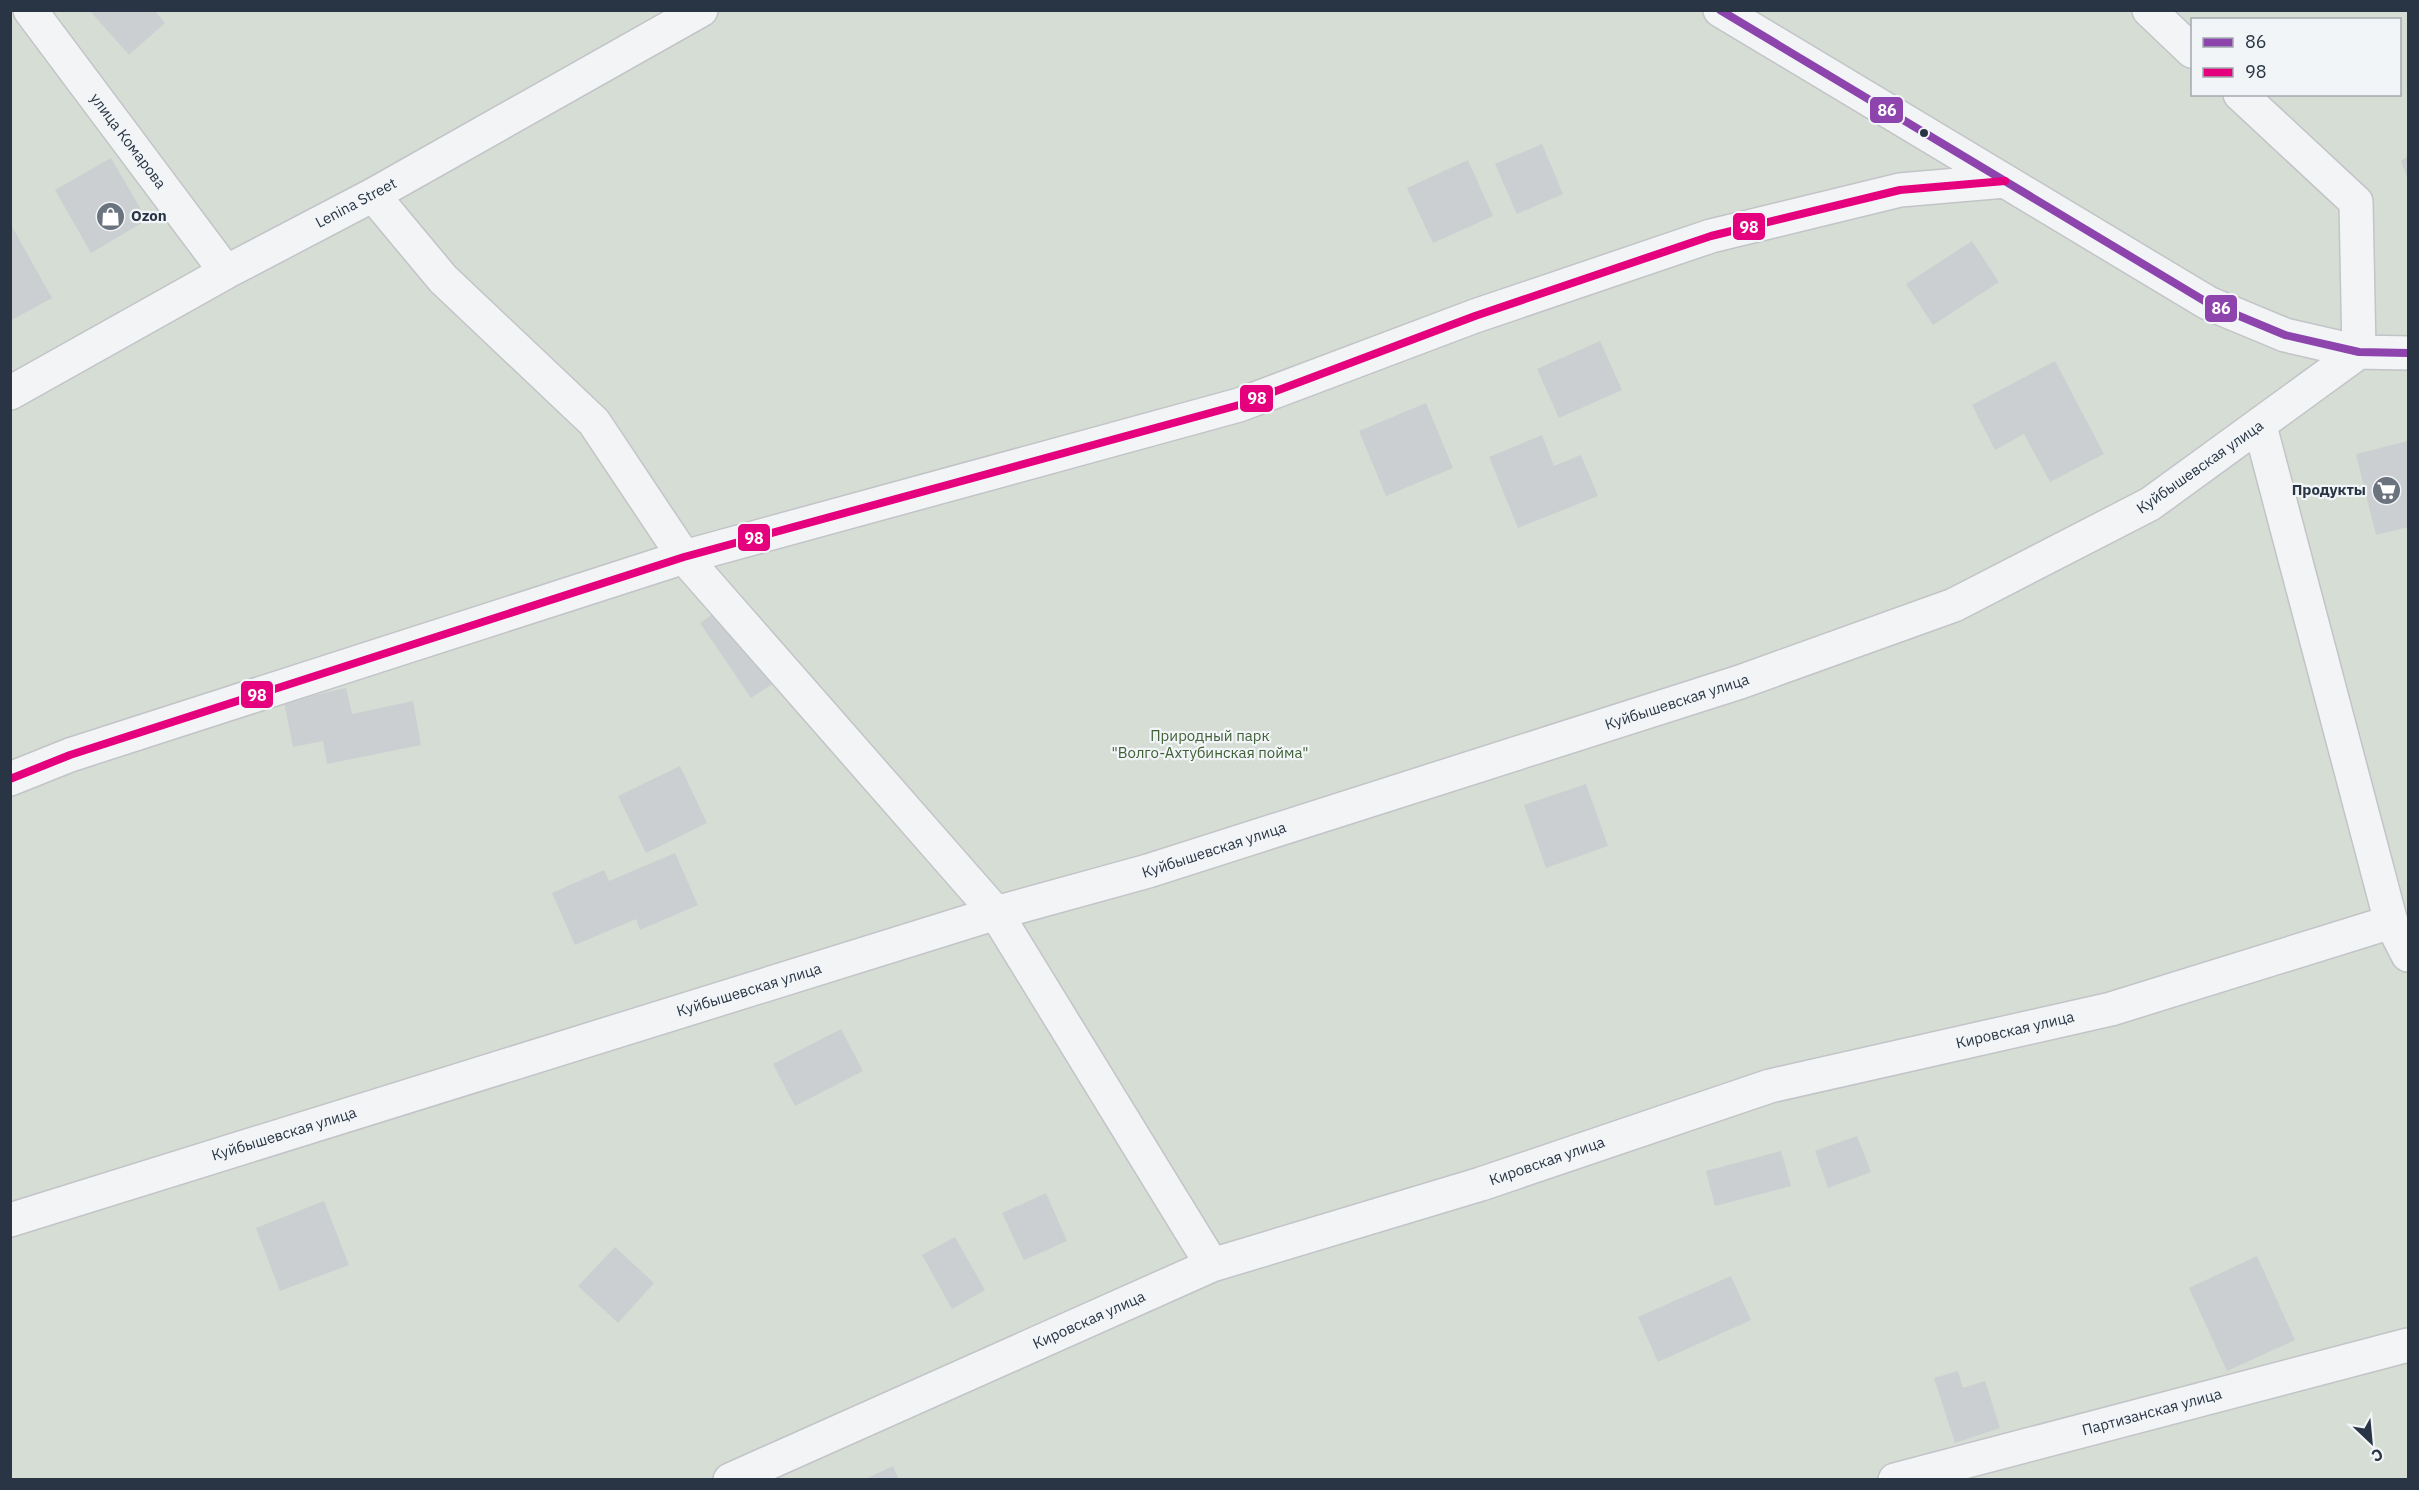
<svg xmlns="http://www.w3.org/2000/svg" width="2419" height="1490" font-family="'IBM Plex Sans',sans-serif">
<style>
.green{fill:#d5ddd4;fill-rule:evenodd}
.building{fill:#cccfd2}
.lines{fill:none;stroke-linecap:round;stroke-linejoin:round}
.minor-casing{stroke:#c2c4c7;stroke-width:36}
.minor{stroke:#f3f4f6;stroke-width:33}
.bus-1-casing{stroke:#f2f5f8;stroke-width:12}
.bus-2-casing{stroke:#f2f5f8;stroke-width:12}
.bus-1{stroke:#8e44ad;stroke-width:8}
.bus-2{stroke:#e5007d;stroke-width:8}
.bus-dot{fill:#293544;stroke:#f2f5f8;stroke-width:2}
.labels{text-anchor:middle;stroke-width:4.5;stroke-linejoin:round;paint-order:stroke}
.street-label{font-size:15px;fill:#293544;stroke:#f2f5f8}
.poi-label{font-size:15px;font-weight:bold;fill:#293544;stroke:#f2f5f8;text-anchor:start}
.park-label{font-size:15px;fill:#416036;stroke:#f2f5f8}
.line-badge{stroke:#f2f5f8;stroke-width:2}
.badge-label{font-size:16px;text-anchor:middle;font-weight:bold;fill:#fff}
</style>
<rect width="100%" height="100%" fill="#e4e6e9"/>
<path class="green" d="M 10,11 L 2408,11 L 2408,1479 L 11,1479 ZM 2192,20 L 2400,20 L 2400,94 L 2192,94 Z"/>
<path class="building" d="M 89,10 L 154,10 L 165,23 L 129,55 Z
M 1542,144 L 1563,194 L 1517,214 L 1495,164 Z
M 2408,156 L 2408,180 L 2401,161 Z
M 111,158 L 147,220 L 91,253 L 55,190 Z
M 1468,160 L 1493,216 L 1433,243 L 1407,188 Z
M 10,223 L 52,298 L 10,321 Z
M 1972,241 L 1999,282 L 1933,325 L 1906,284 Z
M 1600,341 L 1622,390 L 1559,418 L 1537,369 Z
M 2055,361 L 2104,454 L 2050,482 L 2024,434 L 1995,450 L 1972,405 Z
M 1426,403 L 1453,468 L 1386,496 L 1359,431 Z
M 1542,435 L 1554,466 L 1581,455 L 1598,496 L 1518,528 L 1489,457 Z
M 2408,441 L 2408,527 L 2376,535 L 2356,454 Z
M 722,608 L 774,683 L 751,698 L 700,623 Z
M 346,688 L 352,714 L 413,701 L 421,745 L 327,764 L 323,741 L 293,747 L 284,702 Z
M 680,766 L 707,823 L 646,853 L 618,796 Z
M 1586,784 L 1608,846 L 1546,868 L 1524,805 Z
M 675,853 L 698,905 L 640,930 L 636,919 L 575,945 L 552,893 L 604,870 L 609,881 Z
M 841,1029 L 863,1071 L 795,1106 L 773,1064 Z
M 1857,1136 L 1871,1172 L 1828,1188 L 1815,1151 Z
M 1781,1151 L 1791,1186 L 1715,1206 L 1706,1171 Z
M 1046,1193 L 1067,1241 L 1024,1260 L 1002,1213 Z
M 324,1201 L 349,1265 L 280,1291 L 256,1228 Z
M 955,1237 L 985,1290 L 952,1309 L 922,1255 Z
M 615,1247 L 654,1283 L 618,1323 L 578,1286 Z
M 2257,1256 L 2295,1340 L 2227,1371 L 2189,1288 Z
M 1731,1276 L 1751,1320 L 1658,1362 L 1638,1317 Z
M 1958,1371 L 1963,1388 L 1985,1381 L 2000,1428 L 1955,1443 L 1934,1378 Z
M 893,1466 L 899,1480 L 863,1480 Z"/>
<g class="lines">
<defs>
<path id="minor" d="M 30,10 L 226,272
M 1720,10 L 2208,303 L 2285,335 L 2359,352 L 2408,353
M 2149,10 L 2192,51
M 373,195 L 443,279 L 594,422 L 684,557 L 996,913 L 1212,1265
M 10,393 L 226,272 L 373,195 L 701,10
M 2260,426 L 2391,922 L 2408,955
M 10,779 L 70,755 L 684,557 L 1239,405 L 1475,316 L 1711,236 L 1900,190 L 2005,181
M 10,1220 L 996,913 L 1148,871 L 1740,682 L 1954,605 L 2150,504 L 2359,352 L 2356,202 L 2240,94
M 730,1480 L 1212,1265 L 1481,1184 L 1770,1086 L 2111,1009 L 2391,922
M 1895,1480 L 2408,1345"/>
</defs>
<use href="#minor" class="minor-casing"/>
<use href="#minor" class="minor"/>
<defs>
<path id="bus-1" d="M 1720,10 L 2208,303 L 2285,335 L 2359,352 L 2408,353"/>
<path id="bus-2" d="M 10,779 L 70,755 L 684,557 L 1239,405 L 1475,316 L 1711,236 L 1900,190 L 2005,181"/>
</defs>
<use href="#bus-1" class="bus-1-casing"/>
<use href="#bus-2" class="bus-2-casing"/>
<use href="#bus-1" class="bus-1"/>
<use href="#bus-2" class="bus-2"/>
</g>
<defs>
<symbol id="shop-disc" viewBox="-11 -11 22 22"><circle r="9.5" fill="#6a737e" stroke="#f2f5f8"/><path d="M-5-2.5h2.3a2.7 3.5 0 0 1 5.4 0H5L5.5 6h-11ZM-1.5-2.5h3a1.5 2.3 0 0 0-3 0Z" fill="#fff"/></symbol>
<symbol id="supermarket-disc" viewBox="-11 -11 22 22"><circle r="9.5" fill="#6a737e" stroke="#f2f5f8"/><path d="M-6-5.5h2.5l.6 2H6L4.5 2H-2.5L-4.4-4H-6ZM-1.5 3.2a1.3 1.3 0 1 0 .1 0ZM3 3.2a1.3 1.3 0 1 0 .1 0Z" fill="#fff"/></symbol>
</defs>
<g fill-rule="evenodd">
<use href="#shop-disc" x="94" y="200" width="33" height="33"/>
<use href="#supermarket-disc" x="2370" y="474" width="33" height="33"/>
</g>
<circle class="bus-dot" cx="1924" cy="133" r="5"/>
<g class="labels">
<g class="street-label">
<text transform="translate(128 141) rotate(53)" y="5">улица Комарова</text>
<text transform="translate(356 203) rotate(-28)" y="5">Lenina Street</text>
<text transform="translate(2200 467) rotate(-35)" y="5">Куйбышевская улица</text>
<text transform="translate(1677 702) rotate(-18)" y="5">Куйбышевская улица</text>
<text transform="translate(1214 850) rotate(-18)" y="5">Куйбышевская улица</text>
<text transform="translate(749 990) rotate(-17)" y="5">Куйбышевская улица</text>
<text transform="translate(2015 1030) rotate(-13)" y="5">Кировская улица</text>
<text transform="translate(284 1134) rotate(-17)" y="5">Куйбышевская улица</text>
<text transform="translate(1547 1161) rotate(-19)" y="5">Кировская улица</text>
<text transform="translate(1089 1320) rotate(-24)" y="5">Кировская улица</text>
<text transform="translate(2152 1412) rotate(-15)" y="5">Партизанская улица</text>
</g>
<g class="poi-label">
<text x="131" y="221">Ozon</text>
<text x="2366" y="495" text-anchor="end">Продукты</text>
</g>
<g class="park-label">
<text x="1210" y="741">Природный парк<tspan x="1210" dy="17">"Волго-Ахтубинская пойма"</tspan></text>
</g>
</g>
<g class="line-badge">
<rect x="1869" y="96" width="35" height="28" rx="6" fill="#8e44ad"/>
<rect x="1732" y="212" width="34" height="29" rx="6" fill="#e5007d"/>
<rect x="2204" y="294" width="34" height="29" rx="6" fill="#8e44ad"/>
<rect x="1239" y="384" width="35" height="29" rx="6" fill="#e5007d"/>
<rect x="737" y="523" width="34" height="29" rx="6" fill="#e5007d"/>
<rect x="240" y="680" width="34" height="29" rx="6" fill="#e5007d"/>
</g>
<g class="badge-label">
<text x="1887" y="116">86</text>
<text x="1749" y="233">98</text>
<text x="2221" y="314">86</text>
<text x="1257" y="404">98</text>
<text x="754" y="544">98</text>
<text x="257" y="701">98</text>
</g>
<rect width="2419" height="1490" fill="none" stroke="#293544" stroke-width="24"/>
<rect x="2191" y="18" width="210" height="78" fill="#f2f5f8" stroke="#a2a8b0" stroke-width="1.5"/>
<rect x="2203" y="38" width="30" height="9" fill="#8e44ad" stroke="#a2a8b0" stroke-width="1.5"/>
<text x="2245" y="48" font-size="18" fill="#293544">86</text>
<rect x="2203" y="68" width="30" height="9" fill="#e5007d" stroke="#a2a8b0" stroke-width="1.5"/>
<text x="2245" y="78" font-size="18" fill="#293544">98</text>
<g transform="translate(2371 1442) rotate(154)" stroke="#f2f5f8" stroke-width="4.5" paint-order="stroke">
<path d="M0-4.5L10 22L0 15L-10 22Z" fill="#293544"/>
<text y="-9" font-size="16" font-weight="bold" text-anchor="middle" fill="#293544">С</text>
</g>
</svg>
